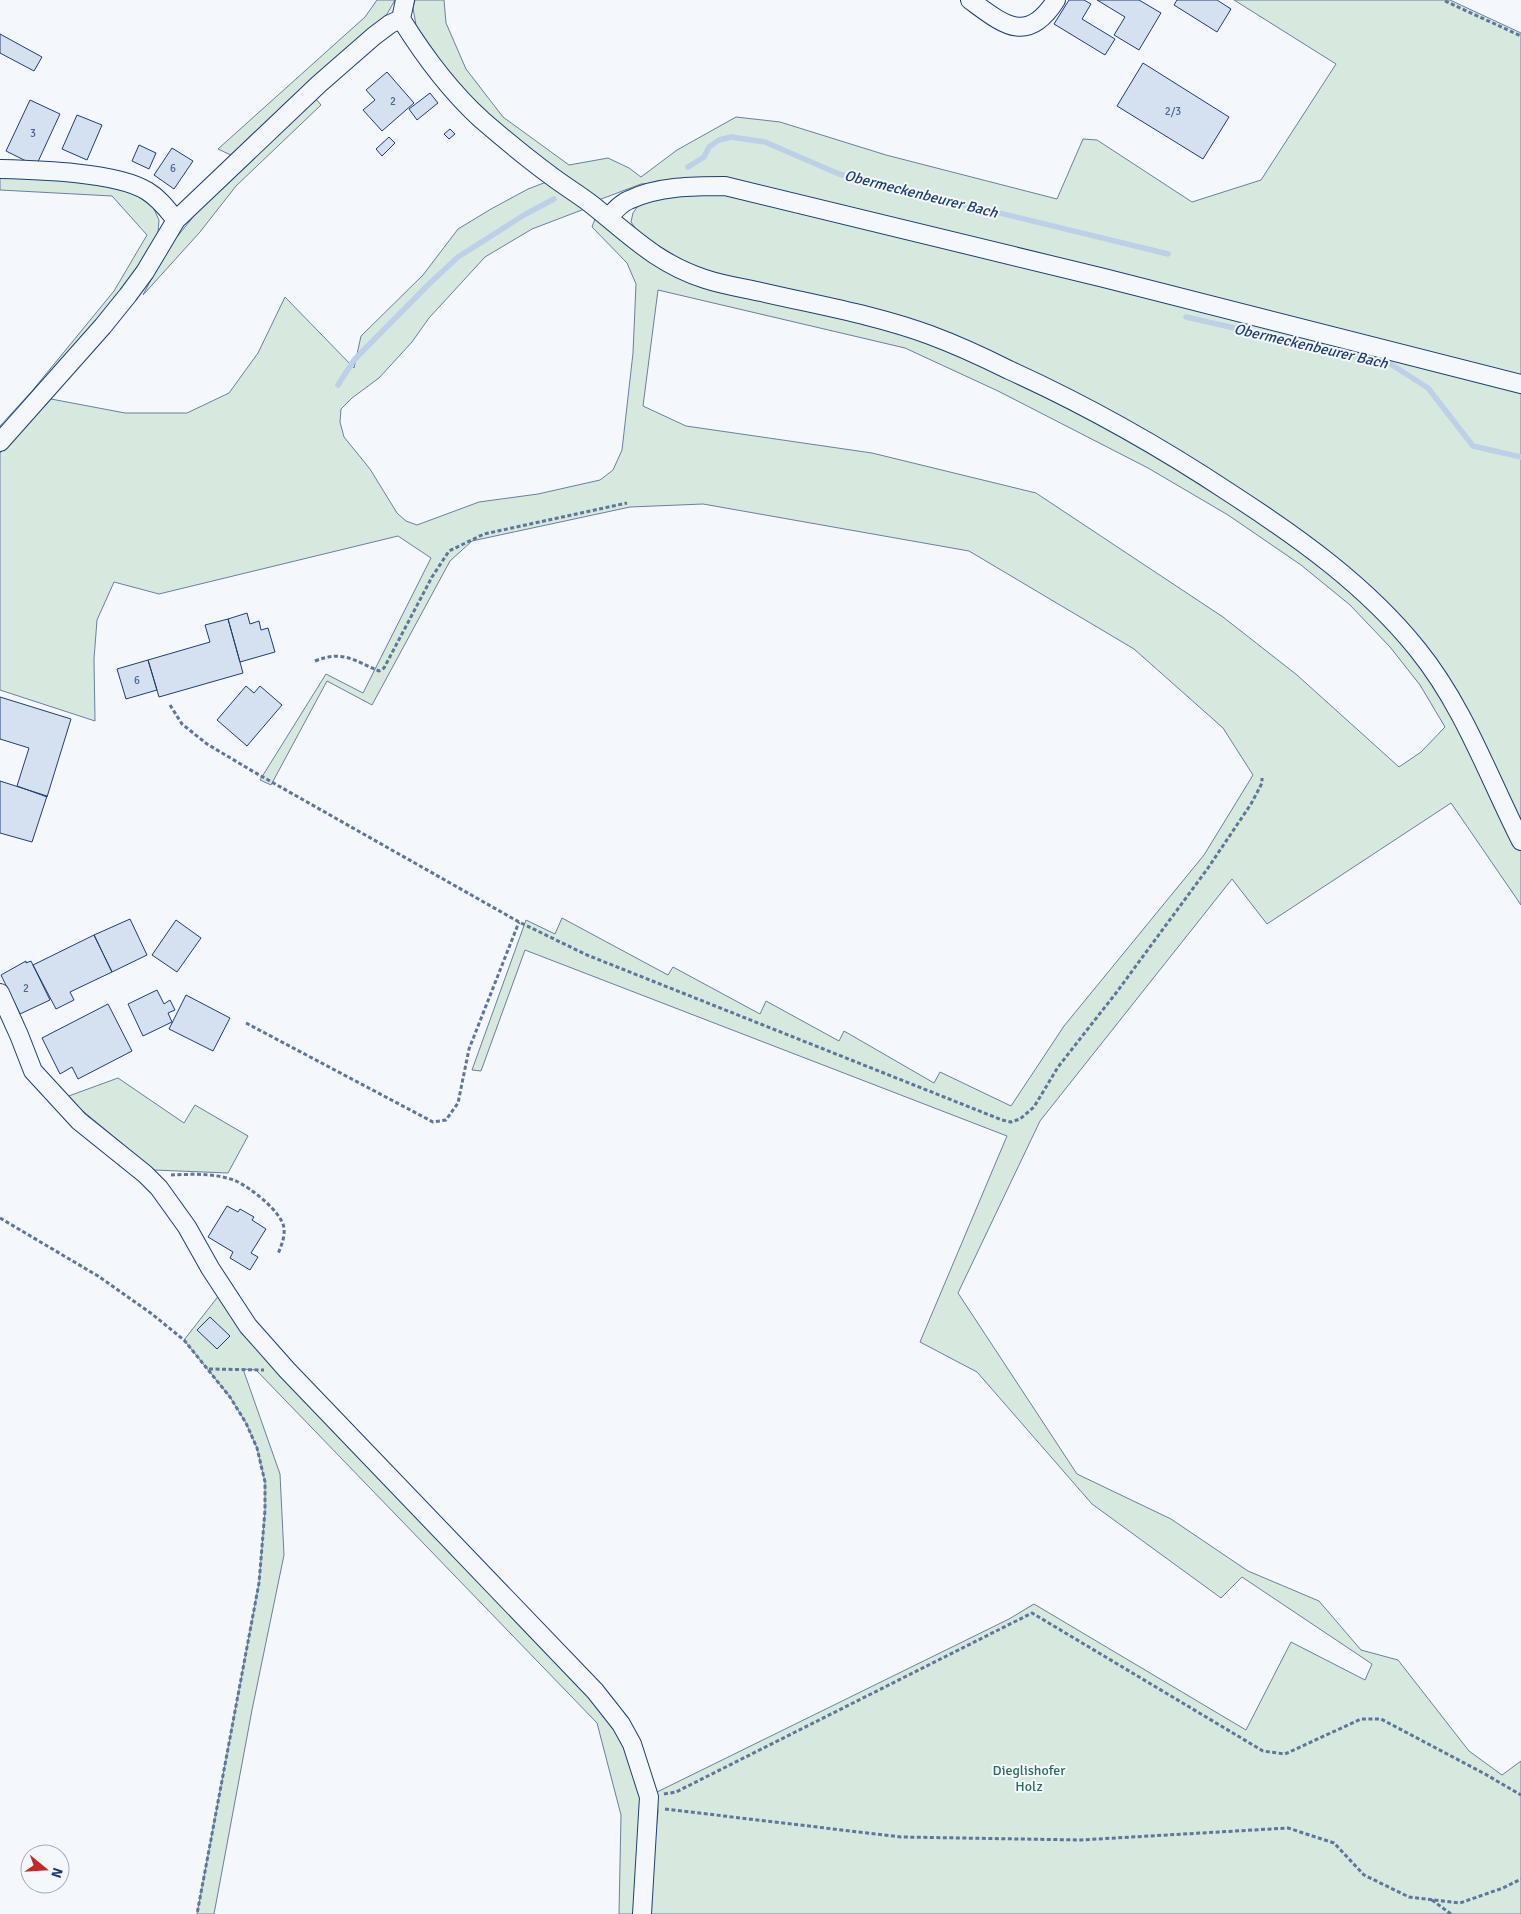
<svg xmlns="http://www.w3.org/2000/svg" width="1521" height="1914" font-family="Signika,sans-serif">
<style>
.green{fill:#d7e8df;stroke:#687fa3;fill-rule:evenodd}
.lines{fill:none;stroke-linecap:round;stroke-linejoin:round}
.stream{stroke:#bed0e5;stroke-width:5.5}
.building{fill:#d5e0f0;stroke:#1d3f73}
.minor-casing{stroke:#1d3f73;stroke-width:20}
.path{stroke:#5e769c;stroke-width:3;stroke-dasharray:4 2.5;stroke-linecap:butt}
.minor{stroke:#f4f7fb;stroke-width:18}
.labels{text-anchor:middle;stroke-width:4;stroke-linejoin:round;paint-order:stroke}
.number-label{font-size:11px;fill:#4b6792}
.park-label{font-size:14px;fill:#2c6c60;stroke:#f4f7fb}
.water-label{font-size:15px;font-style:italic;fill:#1d3f73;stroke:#f4f7fb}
</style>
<rect width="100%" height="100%" fill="#f4f7fb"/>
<path class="green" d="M 377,0 L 395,0 L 387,14 L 235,157 L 218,149 L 365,17 Z
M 415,0 L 444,0 L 446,23 L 466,69 L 503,117 L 569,165 L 608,158 L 629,168 L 641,177 L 677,150 L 736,117 L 780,122 L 886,155 L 1057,199 L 1083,139 L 1097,140 L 1192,202 L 1261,180 L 1336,64 L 1234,0 L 1450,0 L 1521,33 L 1521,377 L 687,180 L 641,184 L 596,201 L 492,118 L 450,75 L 416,25 L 413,8 Z
M 316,99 L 321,105 L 236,186 L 200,232 L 143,295 L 167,249 L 198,211 Z
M 0,175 L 74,181 L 119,188 L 138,196 L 153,207 L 159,220 L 158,233 L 123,294 L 0,434 L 0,426 L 32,391 L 114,291 L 147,235 L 112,196 L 0,190 Z
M 549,181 L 587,208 L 532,229 L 485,257 L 429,318 L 412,342 L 379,378 L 352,398 L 341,409 L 340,422 L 344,437 L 370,469 L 397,513 L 406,521 L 417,525 L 479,502 L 538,494 L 600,480 L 613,470 L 622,450 L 633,353 L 636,284 L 627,263 L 592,227 L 595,219 L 660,267 L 689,283 L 886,328 L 942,347 L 1099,421 L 1277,531 L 1383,619 L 1440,690 L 1521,846 L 1521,905 L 1451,803 L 1267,924 L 1232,879 L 1040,1121 L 958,1293 L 1077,1474 L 1171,1519 L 1248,1571 L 1319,1601 L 1361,1650 L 1398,1660 L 1469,1751 L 1502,1775 L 1521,1761 L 1521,1914 L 647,1914 L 658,1812 L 657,1792 L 1009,1619 L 1034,1604 L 1246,1730 L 1291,1642 L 1365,1680 L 1372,1664 L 1242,1577 L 1221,1598 L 1092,1504 L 977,1372 L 920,1342 L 1007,1136 L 525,950 L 481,1071 L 472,1070 L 526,920 L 555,934 L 562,918 L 668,975 L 673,967 L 760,1014 L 766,1001 L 839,1041 L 844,1031 L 934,1083 L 940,1072 L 1011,1106 L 1064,1026 L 1204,855 L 1253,775 L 1223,728 L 1134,649 L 969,551 L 703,504 L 630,507 L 472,541 L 450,561 L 372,705 L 327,681 L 271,785 L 260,780 L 326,674 L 363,693 L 431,558 L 398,536 L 159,594 L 114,582 L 97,620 L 94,659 L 95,721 L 0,690 L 0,453 L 51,399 L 125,413 L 187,413 L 229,393 L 258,353 L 285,297 L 354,368 L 361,336 L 423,275 L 458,229 L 491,209 L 528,189 ZM 658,290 L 905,348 L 998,391 L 1148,468 L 1228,515 L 1301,565 L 1350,605 L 1390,647 L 1420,685 L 1445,727 L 1421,752 L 1399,767 L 1297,675 L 1223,617 L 1036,493 L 872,453 L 686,426 L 643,406 Z
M 727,194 L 858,224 L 1521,392 L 1521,827 L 1449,678 L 1388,603 L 1345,566 L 1249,496 L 920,325 L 719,277 C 687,264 650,252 631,222 L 633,213 L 640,203 L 675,196 Z
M 118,1078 L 184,1123 L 195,1105 L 248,1136 L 228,1173 L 154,1170 L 66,1097 Z
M 220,1294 L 598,1702 L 627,1747 L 643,1799 L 637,1914 L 619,1914 L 621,1815 L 597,1723 L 256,1370 L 243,1369 L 280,1474 L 284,1555 L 252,1710 L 214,1914 L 197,1914 L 259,1583 L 265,1511 L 265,1482 L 257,1448 L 246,1423 L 230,1397 L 184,1340 Z"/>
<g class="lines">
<path class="stream" d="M 688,167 L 704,157 L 709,147 L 719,140 L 731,137 L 765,142 L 839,174 L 1168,254
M 1186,317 L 1389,363 L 1428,388 L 1473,446 L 1521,457
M 338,385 L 354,360 L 429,284 L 458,257 L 524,215 L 554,199"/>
</g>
<path class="building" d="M 1069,0 L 1084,0 L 1091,4 L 1082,19 L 1115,39 L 1105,55 L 1054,24 Z
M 1097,0 L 1139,0 L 1161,13 L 1139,50 L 1114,35 L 1125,17 Z
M 1177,0 L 1217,0 L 1231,9 L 1217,32 L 1174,5 Z
M 0,34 L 42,57 L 34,71 L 0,53 Z
M 1143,63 L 1229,117 L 1203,159 L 1117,106 Z
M 387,72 L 414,103 L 382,131 L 363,110 L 375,100 L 366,90 Z
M 430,93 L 438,103 L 417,120 L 409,109 Z
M 30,100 L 60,114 L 36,166 L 6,151 Z
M 77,115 L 102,125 L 87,160 L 62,149 Z
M 450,129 L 455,134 L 449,139 L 444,134 Z
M 389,137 L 395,143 L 382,156 L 376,149 Z
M 139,145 L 156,153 L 149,169 L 132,161 Z
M 172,148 L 193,161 L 174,189 L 154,175 Z
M 247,613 L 250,624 L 259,621 L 261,630 L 268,628 L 275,652 L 240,662 L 228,619 Z
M 228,619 L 243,673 L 159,697 L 148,660 L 210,642 L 205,625 Z
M 148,660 L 157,690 L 126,699 L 117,669 Z
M 246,686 L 254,693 L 260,686 L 282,705 L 247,746 L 217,720 Z
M 0,697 L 71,719 L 47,797 L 17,786 L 29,748 L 0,739 Z
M 0,781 L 47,796 L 32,842 L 0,833 Z
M 130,919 L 147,955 L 112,972 L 94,935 Z
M 176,920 L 201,938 L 177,972 L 152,955 Z
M 94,935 L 112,972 L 70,992 L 74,1000 L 56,1009 L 33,965 Z
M 26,961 L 26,963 L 31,961 L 50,1000 L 20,1014 L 1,975 Z
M 157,990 L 164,1004 L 170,1000 L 175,1010 L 168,1013 L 172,1022 L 143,1036 L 128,1004 Z
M 186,995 L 230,1018 L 213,1051 L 169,1029 Z
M 108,1004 L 132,1051 L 78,1079 L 72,1067 L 60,1074 L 42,1038 Z
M 227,1206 L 238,1212 L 240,1209 L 254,1217 L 252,1220 L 266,1229 L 251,1253 L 258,1257 L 250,1270 L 230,1258 L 233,1252 L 208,1237 Z
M 210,1317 L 230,1336 L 217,1349 L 197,1330 Z"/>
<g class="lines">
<defs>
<path id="minor" d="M 405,0 L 401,19 C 424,56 450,91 482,120 C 504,139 527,158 550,175 C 563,185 578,194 591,204 C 630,235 656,263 705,279 C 723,285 743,288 761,292 C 817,305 876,315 930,335 C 957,345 983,357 1009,370 C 1086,405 1159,446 1230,493 C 1298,537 1367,586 1418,650 C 1464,707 1488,776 1521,841
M 970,0 C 1003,24 1027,46 1056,0
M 0,169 C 37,170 117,172 147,191 C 159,198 167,209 176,220
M 608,218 C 614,211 621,203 629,200 C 658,186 694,186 725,186 L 1104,278 L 1521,384
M 0,442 L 103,326 L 128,295 L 145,272 L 176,220 L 319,84 L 374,36 L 390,24 L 401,19
M 0,993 L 19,1035 L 33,1071 L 79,1121 L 145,1174 L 159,1188 L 187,1227 L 210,1268 L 248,1326 L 287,1370 L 595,1691 L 621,1724 L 632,1744 L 649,1797 L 642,1914"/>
</defs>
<use href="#minor" class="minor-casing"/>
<path class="path" d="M 1445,1 L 1521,36
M 315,661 C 343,650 353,660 379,671 L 384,668 L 432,577 L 449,551 L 484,534 L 627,503
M 170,705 L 182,724 L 207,744 L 254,772 L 519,922 L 587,955 L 1002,1120 L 1011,1122 L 1020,1119 L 1034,1107 L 1058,1067 L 1116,993 L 1208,868 L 1251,804 L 1262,783 L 1262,778
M 246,1023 L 433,1122 L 446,1120 L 458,1103 L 469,1049 L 519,922
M 171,1175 C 192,1174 216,1173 236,1181 C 251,1188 282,1212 284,1228 C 285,1238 281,1246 278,1254
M 0,1218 L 98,1276 L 152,1314 L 184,1340 L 230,1397 L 246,1423 L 257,1448 L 265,1482 L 265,1510 L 259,1583 L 197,1914
M 209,1369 L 264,1370
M 664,1794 L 676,1792 L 1032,1613 L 1263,1751 L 1285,1754 L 1361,1719 L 1381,1719 L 1485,1774 L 1521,1795
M 665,1809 L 901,1837 L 1081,1840 L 1288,1828 L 1334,1843 L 1364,1875 L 1409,1897 L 1460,1903 L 1503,1888 L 1521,1879
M 1432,1900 L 1451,1914"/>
<use href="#minor" class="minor"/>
</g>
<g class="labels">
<g class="number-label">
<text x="393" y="105">2</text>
<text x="1173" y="115">2/3</text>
<text x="33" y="137">3</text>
<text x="173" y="172">6</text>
<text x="137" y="684">6</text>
<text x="26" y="992">2</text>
</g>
<g class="park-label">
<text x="1029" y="1775">Dieglishofer<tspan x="1029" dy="16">Holz</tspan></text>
</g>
<g class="water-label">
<text transform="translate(921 194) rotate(14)" y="5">Obermeckenbeurer Bach</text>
<text transform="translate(1311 346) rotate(13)" y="5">Obermeckenbeurer Bach</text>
</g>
</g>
<g transform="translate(45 1869) rotate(108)"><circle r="24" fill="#f4f7fb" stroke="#9eadc5"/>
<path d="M0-4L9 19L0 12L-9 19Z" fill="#c62828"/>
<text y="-8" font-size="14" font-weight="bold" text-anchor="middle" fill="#1d3f73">N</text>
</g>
</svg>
